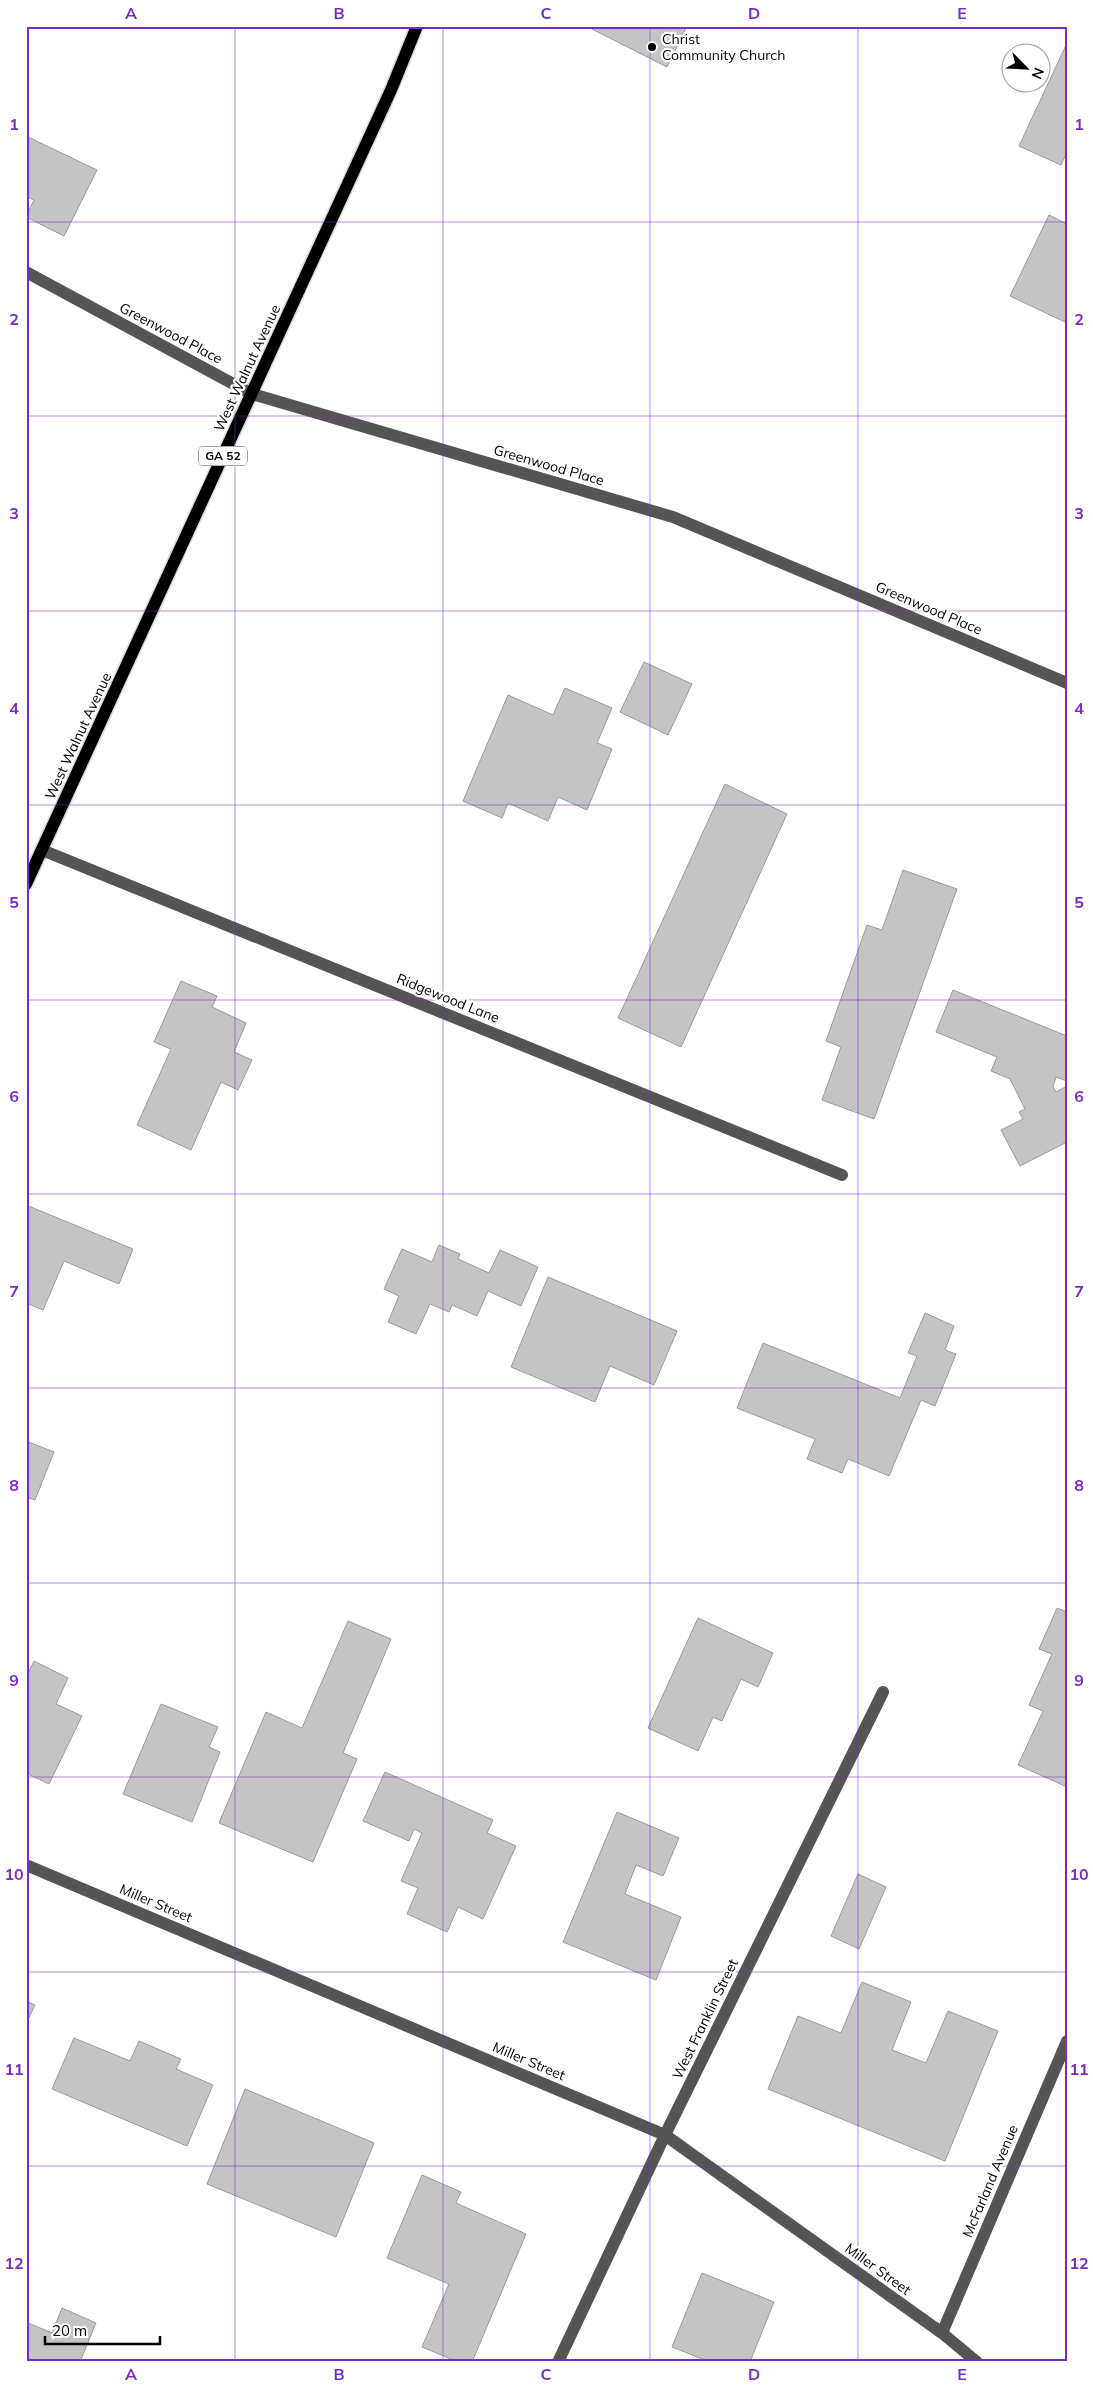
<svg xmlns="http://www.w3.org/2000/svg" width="1093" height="2388" font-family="Mulish,sans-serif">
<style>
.building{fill:#c4c4c4;stroke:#999}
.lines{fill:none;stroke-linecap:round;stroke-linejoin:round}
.major-casing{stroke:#dbdbdb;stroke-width:15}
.minor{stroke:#555;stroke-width:12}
.major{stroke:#000;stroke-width:12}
.grid{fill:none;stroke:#7b2cbf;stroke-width:1;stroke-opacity:0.55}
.poi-dot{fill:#000;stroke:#fff;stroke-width:2}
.labels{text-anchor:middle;stroke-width:4.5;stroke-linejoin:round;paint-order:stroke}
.shield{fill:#fff;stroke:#4c4c4c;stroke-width:1}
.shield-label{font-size:12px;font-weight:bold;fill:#000}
.poi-label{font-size:14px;fill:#000;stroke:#fff;text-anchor:start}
.street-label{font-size:14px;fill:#000;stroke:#fff}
.neatline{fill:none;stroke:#7b2cbf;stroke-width:2}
.grid-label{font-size:16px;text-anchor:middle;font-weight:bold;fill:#7b2cbf}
</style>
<rect width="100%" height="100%" fill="#fff"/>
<path class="building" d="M 586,26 L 687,26 L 667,67 Z
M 1067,43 L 1067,152 L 1061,165 L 1019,146 Z
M 26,136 L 97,170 L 64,236 L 26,217 L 34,200 L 26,196 Z
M 1049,215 L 1067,224 L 1067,323 L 1010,296 Z
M 644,662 L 692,684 L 668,735 L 620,712 Z
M 565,688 L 612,708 L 597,743 L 612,749 L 587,810 L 558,797 L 548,821 L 508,803 L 502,818 L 463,801 L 508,695 L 553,715 Z
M 725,784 L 787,814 L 681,1047 L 618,1018 Z
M 903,870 L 957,889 L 874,1119 L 822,1100 L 841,1047 L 826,1041 L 867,925 L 882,930 Z
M 181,981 L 217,996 L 212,1007 L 246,1023 L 234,1052 L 252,1060 L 238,1090 L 221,1082 L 191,1150 L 137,1125 L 171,1049 L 154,1042 Z
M 953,990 L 1067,1036 L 1067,1081 L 1056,1077 L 1053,1086 L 1056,1092 L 1067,1086 L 1067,1142 L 1020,1166 L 1001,1130 L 1023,1119 L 1019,1112 L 1025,1109 L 1010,1079 L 991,1071 L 997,1057 L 936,1032 Z
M 26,1205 L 133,1249 L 119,1284 L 64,1261 L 43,1310 L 26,1303 Z
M 439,1245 L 460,1254 L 458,1259 L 489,1273 L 500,1250 L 538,1267 L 521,1306 L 488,1291 L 477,1316 L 452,1305 L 449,1312 L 430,1304 L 416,1334 L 388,1322 L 399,1296 L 384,1289 L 402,1249 L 432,1262 Z
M 548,1277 L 677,1331 L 654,1385 L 610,1366 L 595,1402 L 511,1367 Z
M 925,1313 L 954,1326 L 945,1350 L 956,1354 L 935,1406 L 921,1400 L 889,1476 L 848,1459 L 842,1473 L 807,1459 L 815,1439 L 737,1408 L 763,1343 L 900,1398 L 917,1356 L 908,1353 Z
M 26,1441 L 54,1452 L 35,1500 L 26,1497 Z
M 1057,1608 L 1067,1612 L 1067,1787 L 1018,1765 L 1043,1711 L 1029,1705 L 1052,1654 L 1039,1649 Z
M 698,1618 L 773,1653 L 758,1687 L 741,1679 L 722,1721 L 713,1717 L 698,1751 L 648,1728 Z
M 348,1621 L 391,1639 L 343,1753 L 357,1759 L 313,1862 L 219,1823 L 266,1712 L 302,1728 Z
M 34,1661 L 68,1678 L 56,1704 L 82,1716 L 49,1784 L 26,1773 L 26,1678 Z
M 161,1704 L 218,1727 L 209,1747 L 220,1752 L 192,1822 L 123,1794 Z
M 385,1772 L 493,1820 L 487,1833 L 516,1846 L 483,1919 L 458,1907 L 447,1932 L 407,1914 L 418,1888 L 401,1881 L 422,1833 L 414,1829 L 409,1841 L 363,1821 Z
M 617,1812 L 679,1838 L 663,1876 L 636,1865 L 625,1894 L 681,1917 L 656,1980 L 563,1942 Z
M 858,1874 L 886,1887 L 859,1949 L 831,1936 Z
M 862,1982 L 911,2002 L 892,2050 L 926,2063 L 948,2011 L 998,2031 L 945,2161 L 768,2089 L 798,2016 L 841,2033 Z
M 26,2001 L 35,2005 L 26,2024 Z
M 74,2038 L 130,2061 L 139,2041 L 181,2059 L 176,2069 L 213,2085 L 187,2146 L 52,2089 Z
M 245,2089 L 374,2143 L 336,2237 L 207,2184 Z
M 422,2175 L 461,2192 L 456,2203 L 526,2234 L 472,2362 L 458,2362 L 422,2347 L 449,2284 L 387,2258 Z
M 702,2273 L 774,2302 L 750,2362 L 710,2362 L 672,2347 Z
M 62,2308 L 96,2323 L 80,2362 L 26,2362 L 26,2322 L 52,2333 Z"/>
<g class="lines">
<defs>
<path id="major" d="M 26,884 L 391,90 L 417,26"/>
</defs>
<use href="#major" class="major-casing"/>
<path class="minor" d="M 26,272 L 252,394 L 673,517 L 1067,683
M 42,850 L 842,1175
M 26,1865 L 665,2135 L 942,2333 L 977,2362
M 942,2333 L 1067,2041
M 558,2362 L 665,2135 L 883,1692"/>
<use href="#major" class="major"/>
</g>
<path class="grid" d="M 235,26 L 235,2362M 443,26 L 443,2362M 650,26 L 650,2362M 858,26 L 858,2362M 26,222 L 1067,222M 26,416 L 1067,416M 26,611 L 1067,611M 26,805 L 1067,805M 26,1000 L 1067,1000M 26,1194 L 1067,1194M 26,1388 L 1067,1388M 26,1583 L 1067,1583M 26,1777 L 1067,1777M 26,1972 L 1067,1972M 26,2166 L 1067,2166"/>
<circle class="poi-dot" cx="652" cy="47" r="5"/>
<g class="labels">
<rect class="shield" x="199" y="446.5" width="48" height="19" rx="4"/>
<g class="shield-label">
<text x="223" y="460">GA 52</text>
</g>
<g class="poi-label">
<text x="662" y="44">Christ<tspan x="662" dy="16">Community Church</tspan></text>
</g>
<g class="street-label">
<text transform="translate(171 333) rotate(28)" y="5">Greenwood Place</text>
<text transform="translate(247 368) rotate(-65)" y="5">West Walnut Avenue</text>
<text transform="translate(549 465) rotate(16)" y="5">Greenwood Place</text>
<text transform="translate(929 608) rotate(23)" y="5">Greenwood Place</text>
<text transform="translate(78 736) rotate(-65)" y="5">West Walnut Avenue</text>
<text transform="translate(448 998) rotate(22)" y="5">Ridgewood Lane</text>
<text transform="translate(156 1903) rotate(23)" y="5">Miller Street</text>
<text transform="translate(705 2019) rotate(-64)" y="5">West Franklin Street</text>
<text transform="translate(529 2061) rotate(23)" y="5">Miller Street</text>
<text transform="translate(990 2181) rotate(-67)" y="5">McFarland Avenue</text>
<text transform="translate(878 2269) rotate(36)" y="5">Miller Street</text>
</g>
</g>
<rect width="1093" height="2388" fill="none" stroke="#ffffff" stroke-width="55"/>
<g transform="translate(1026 68) rotate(114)"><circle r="24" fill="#ffffff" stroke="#999999"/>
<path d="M0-4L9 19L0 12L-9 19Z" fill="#000000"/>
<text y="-8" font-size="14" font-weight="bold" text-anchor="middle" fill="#000000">N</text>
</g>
<path d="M45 2336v8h115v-8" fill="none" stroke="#000000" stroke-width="2.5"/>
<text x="52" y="2336" font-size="15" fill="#000000" stroke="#ffffff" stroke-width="4" paint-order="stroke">20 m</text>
<rect x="28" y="28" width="1038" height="2332" class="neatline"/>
<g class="grid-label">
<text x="131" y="19">A</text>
<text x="339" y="19">B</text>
<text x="546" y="19">C</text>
<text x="754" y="19">D</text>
<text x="962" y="19">E</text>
<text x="14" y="130">1</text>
<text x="1079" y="130">1</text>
<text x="14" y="325">2</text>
<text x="1079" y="325">2</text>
<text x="14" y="519">3</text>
<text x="1079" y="519">3</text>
<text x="14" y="714">4</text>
<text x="1079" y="714">4</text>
<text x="14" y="908">5</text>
<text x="1079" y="908">5</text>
<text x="14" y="1102">6</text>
<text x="1079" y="1102">6</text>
<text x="14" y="1297">7</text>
<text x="1079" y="1297">7</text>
<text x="14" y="1491">8</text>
<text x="1079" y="1491">8</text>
<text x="14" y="1686">9</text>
<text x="1079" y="1686">9</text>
<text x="14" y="1880">10</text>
<text x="1079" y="1880">10</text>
<text x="14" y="2075">11</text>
<text x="1079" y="2075">11</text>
<text x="14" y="2269">12</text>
<text x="1079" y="2269">12</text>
<text x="131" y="2380">A</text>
<text x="339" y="2380">B</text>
<text x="546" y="2380">C</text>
<text x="754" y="2380">D</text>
<text x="962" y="2380">E</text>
</g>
</svg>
